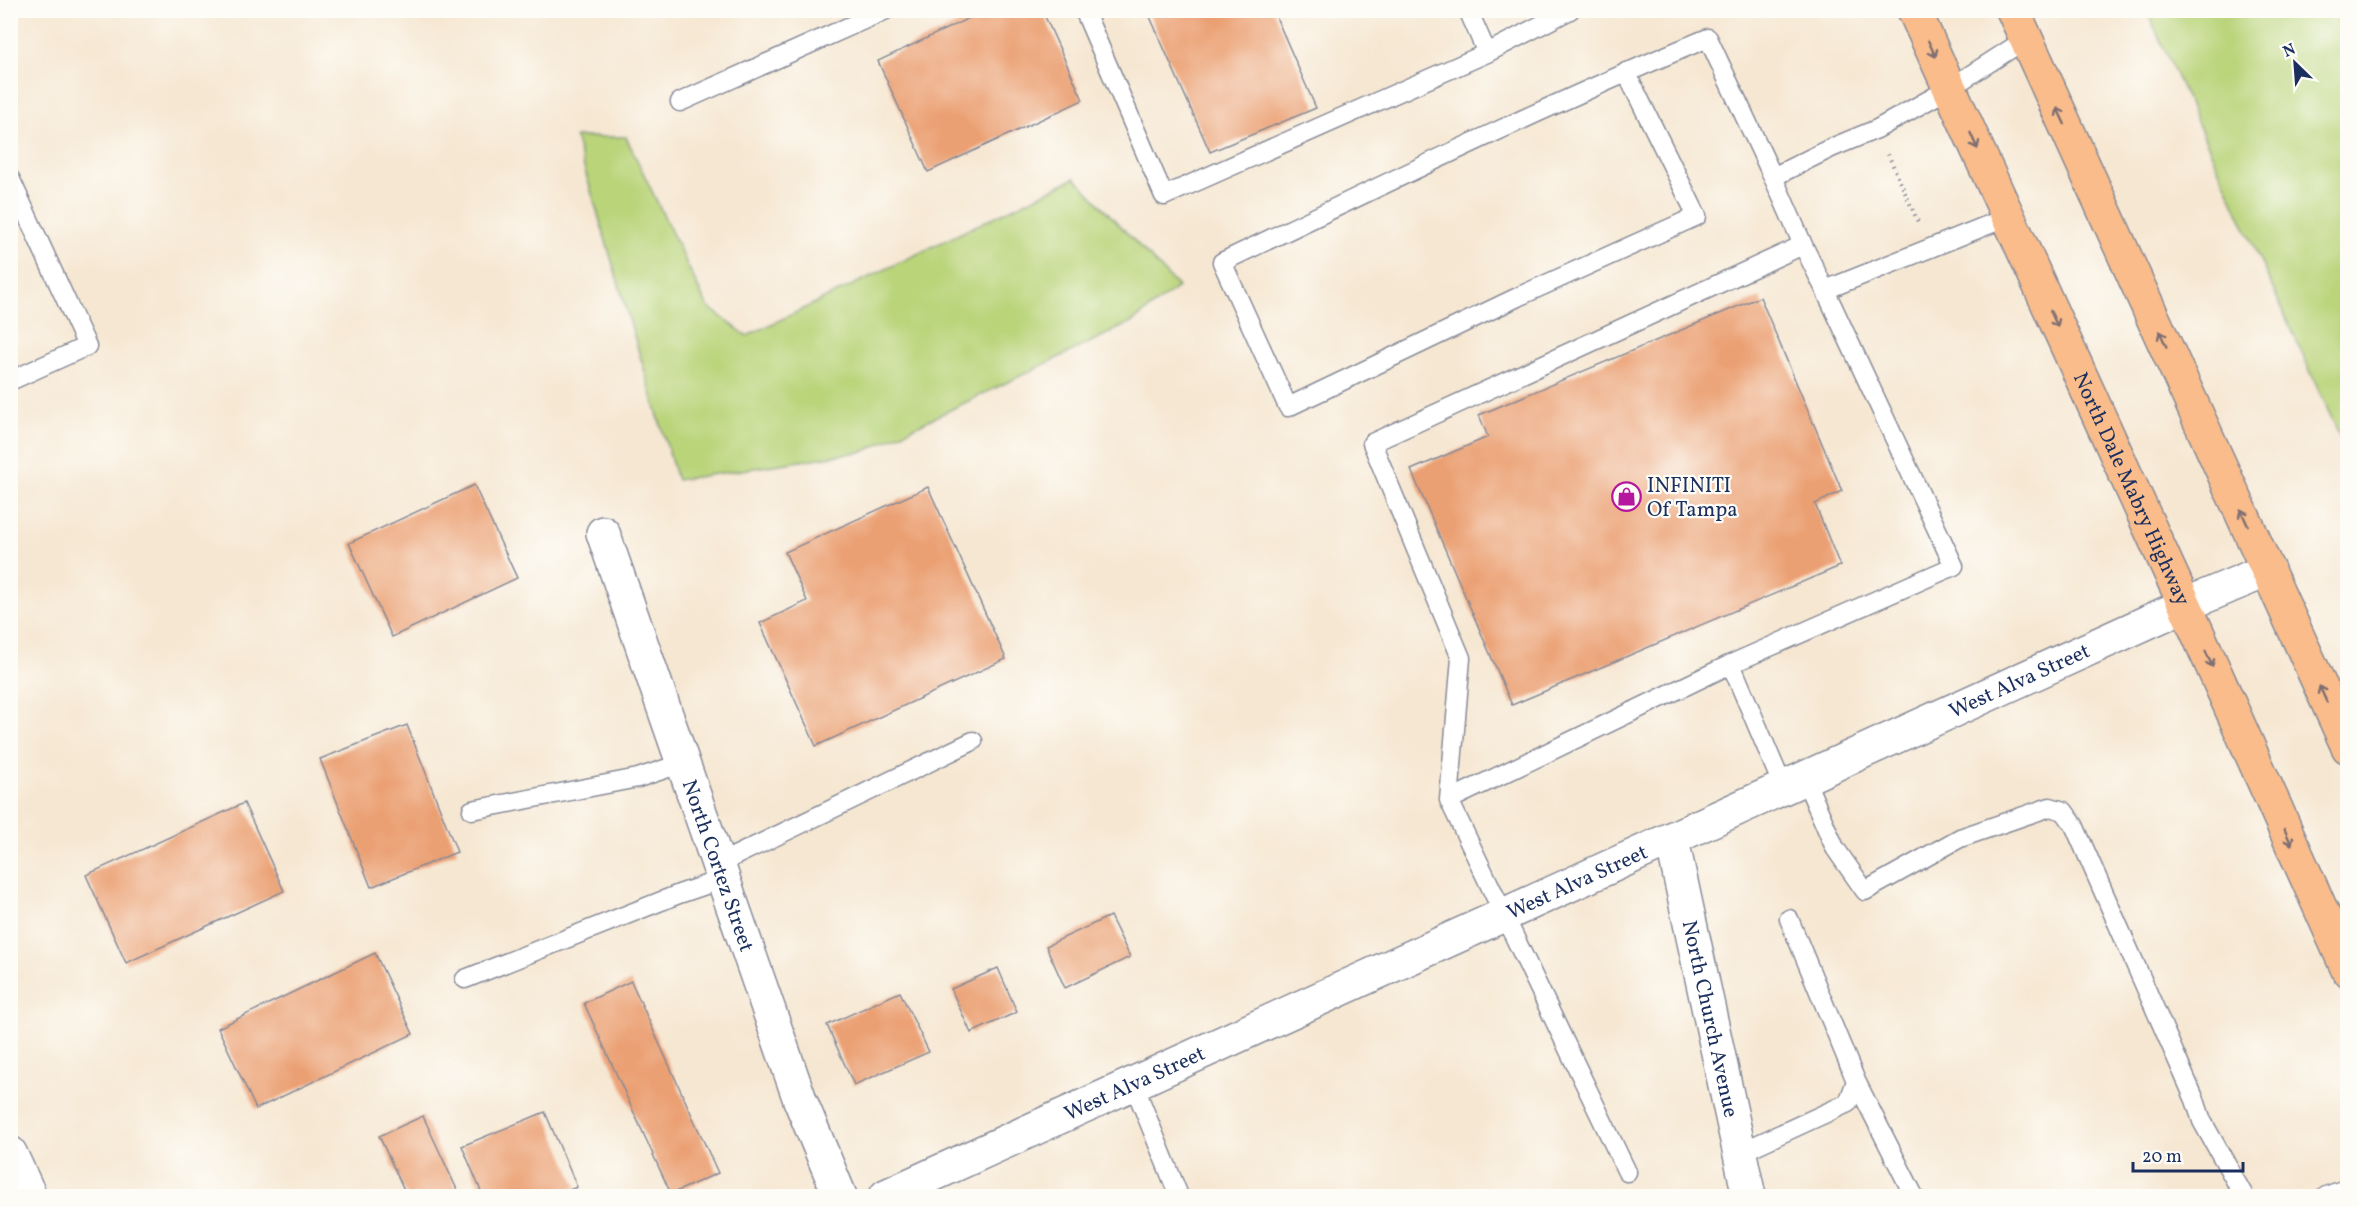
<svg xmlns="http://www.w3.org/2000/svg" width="2358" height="1207" font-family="Vollkorn,serif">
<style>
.green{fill:#b9d479;stroke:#6a826c;stroke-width:1.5}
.building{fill:#eba073}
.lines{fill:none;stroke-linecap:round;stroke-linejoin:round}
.service-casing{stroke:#888b98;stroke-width:21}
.minor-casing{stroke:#888b98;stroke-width:36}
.primary-casing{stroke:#888b98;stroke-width:36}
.path{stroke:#888b98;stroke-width:4;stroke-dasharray:1.5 4.5;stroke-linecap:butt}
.service{stroke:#fff;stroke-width:18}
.minor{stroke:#fff;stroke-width:33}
.primary{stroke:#f9bc8a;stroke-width:33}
.oneway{stroke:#7f6e72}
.labels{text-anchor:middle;stroke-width:4.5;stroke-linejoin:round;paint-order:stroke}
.poi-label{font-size:21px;fill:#1b2f5e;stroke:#fdfcf7;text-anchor:start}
.street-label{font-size:21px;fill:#1b2f5e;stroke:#fdfcf7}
</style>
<rect width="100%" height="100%" fill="#fdfcf7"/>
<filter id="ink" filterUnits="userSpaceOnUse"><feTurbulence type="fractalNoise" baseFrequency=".0167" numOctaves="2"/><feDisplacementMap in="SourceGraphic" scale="12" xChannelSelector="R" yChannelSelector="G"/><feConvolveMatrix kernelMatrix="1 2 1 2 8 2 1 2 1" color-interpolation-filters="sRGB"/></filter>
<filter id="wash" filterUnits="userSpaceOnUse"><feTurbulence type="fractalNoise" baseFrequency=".008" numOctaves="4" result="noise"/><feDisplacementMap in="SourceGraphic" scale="24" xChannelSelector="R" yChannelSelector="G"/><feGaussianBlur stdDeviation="1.35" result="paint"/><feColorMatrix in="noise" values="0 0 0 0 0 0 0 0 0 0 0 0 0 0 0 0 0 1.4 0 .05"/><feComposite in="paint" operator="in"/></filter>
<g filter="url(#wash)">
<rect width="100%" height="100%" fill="#f6e7d2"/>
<path class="green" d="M 2147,11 L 2347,11 L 2347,452 Z
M 575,137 L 626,137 L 707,306 L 747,336 L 1075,178 L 1178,287 L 1132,322 L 865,451 L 677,480 Z"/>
<g id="blocks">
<path class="building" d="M 986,10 L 1042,10 L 1083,100 L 928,172 L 878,61 Z
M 1147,10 L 1273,10 L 1316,108 L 1210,152 Z
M 1760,297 L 1842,491 L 1815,504 L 1840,566 L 1512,705 L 1411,470 L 1488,437 L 1479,415 Z
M 474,485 L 517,578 L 392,637 L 349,543 Z
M 928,487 L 1006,659 L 816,746 L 760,623 L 807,601 L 785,552 Z
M 407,725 L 457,852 L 371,887 L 320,759 Z
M 244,803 L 284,891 L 126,963 L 86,875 Z
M 1110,916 L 1130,957 L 1065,988 L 1046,946 Z
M 375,953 L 413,1034 L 256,1109 L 218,1028 Z
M 998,968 L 1017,1012 L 971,1033 L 951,989 Z
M 631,981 L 718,1173 L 671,1194 L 584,1003 Z
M 900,992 L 929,1052 L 854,1085 L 827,1025 Z
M 545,1112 L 577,1187 L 553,1196 L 483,1196 L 462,1146 Z
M 423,1116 L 460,1196 L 407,1196 L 379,1136 Z"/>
</g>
</g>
<g filter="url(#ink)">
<use href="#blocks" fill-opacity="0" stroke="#888b98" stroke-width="1.5"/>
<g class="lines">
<defs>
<path id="service" d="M 1084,10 L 1164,196 L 1487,53 L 1570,10
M 1468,10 L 1487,53
M 1626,72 L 1697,216 L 1522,295 L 1288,407 L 1222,262 C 1383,185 1544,106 1708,38 L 1773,177
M 680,102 L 886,10
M 10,178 L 87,346 L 10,381
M 2008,217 L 1825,290 L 1954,566 L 1731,664 L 1449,800 L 1461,658 L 1372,443 L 1803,245 L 1773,177 L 1831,148 L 1877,129 L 1950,88 L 2026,39
M 1803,245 L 1825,290
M 1731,664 L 1784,789
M 1805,779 L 1835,848 L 1865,891 L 1960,838 L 2050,807 L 2064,811 L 2074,825 L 2195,1100 L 2202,1121 L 2244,1196
M 1449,800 L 1627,1172
M 472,810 L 638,778 L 683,763
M 718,864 L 973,741
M 465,979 L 679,894 L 723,879
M 1856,1081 L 1914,1196
M 1134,1085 L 1179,1196
M 1739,1153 L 1848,1103 L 1856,1081 L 1789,919
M 2326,1196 L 2348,1188"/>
<g id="minor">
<path id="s1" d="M 603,533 L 800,1100 L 840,1196"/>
<path id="s2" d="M 1672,840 L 1749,1196"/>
<path d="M 10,1153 L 30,1196"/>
<path id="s3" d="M 886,1196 L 2185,605 L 2268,570"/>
</g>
<g id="primary">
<path id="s4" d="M 1914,10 L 2185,605 L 2348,970"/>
<path d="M 2013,10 L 2348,747"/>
</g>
</defs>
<use href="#service" class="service-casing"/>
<use href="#minor" class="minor-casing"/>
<use href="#primary" class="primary-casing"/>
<path class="path" d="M 1888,154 L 1918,222"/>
<use href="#service" class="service"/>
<use href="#minor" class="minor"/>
<use href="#primary" class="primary"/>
</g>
<defs><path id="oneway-shaft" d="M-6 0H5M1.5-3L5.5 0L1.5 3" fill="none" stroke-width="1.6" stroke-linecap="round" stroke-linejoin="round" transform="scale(1.5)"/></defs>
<g class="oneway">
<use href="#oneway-shaft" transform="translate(1932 49) rotate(65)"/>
<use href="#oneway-shaft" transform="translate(2061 116) rotate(-115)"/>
<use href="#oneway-shaft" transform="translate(1974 141) rotate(66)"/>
<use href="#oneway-shaft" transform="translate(2054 319) rotate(66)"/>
<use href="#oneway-shaft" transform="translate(2163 339) rotate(-114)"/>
<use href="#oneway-shaft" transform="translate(2244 517) rotate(-114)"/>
<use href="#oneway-shaft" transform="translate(2209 659) rotate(66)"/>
<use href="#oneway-shaft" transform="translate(2323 694) rotate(-114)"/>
<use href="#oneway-shaft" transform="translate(2288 837) rotate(66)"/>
</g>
</g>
<defs>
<symbol id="shop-ring" viewBox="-11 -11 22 22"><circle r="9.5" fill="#fdfcf7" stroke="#b5179e" stroke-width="1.5"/><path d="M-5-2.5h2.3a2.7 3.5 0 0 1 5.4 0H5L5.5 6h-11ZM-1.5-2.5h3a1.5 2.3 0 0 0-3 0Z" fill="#b5179e"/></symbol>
</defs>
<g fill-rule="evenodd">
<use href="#shop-ring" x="1610" y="480" width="33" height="33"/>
</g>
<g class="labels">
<g class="poi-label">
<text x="1647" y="492">INFINITI<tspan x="1647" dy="24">Of Tampa</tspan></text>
</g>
<g class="street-label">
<text dy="7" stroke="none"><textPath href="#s4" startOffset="526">North Dale Mabry Highway</textPath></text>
<text dy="7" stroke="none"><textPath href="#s3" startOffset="1245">West Alva Street</textPath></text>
<text dy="7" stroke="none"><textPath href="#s1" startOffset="352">North Cortez Street</textPath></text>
<text dy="7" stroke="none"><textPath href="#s3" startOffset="759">West Alva Street</textPath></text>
<text dy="7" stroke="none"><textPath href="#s2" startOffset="183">North Church Avenue</textPath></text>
<text dy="7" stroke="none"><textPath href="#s3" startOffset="273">West Alva Street</textPath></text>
</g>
</g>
<rect width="2358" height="1207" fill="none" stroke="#fdfcf7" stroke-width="36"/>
<g transform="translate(2295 63) rotate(335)" stroke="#fdfcf7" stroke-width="4.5" paint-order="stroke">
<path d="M0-4.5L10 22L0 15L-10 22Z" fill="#1b2f5e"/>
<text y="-9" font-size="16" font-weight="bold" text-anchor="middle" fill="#1b2f5e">N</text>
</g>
<path d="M2133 1162v9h110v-9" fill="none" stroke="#1b2f5e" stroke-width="3"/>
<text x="2142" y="1162" font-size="18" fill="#1b2f5e" stroke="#fdfcf7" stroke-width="4.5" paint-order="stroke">20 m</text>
</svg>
